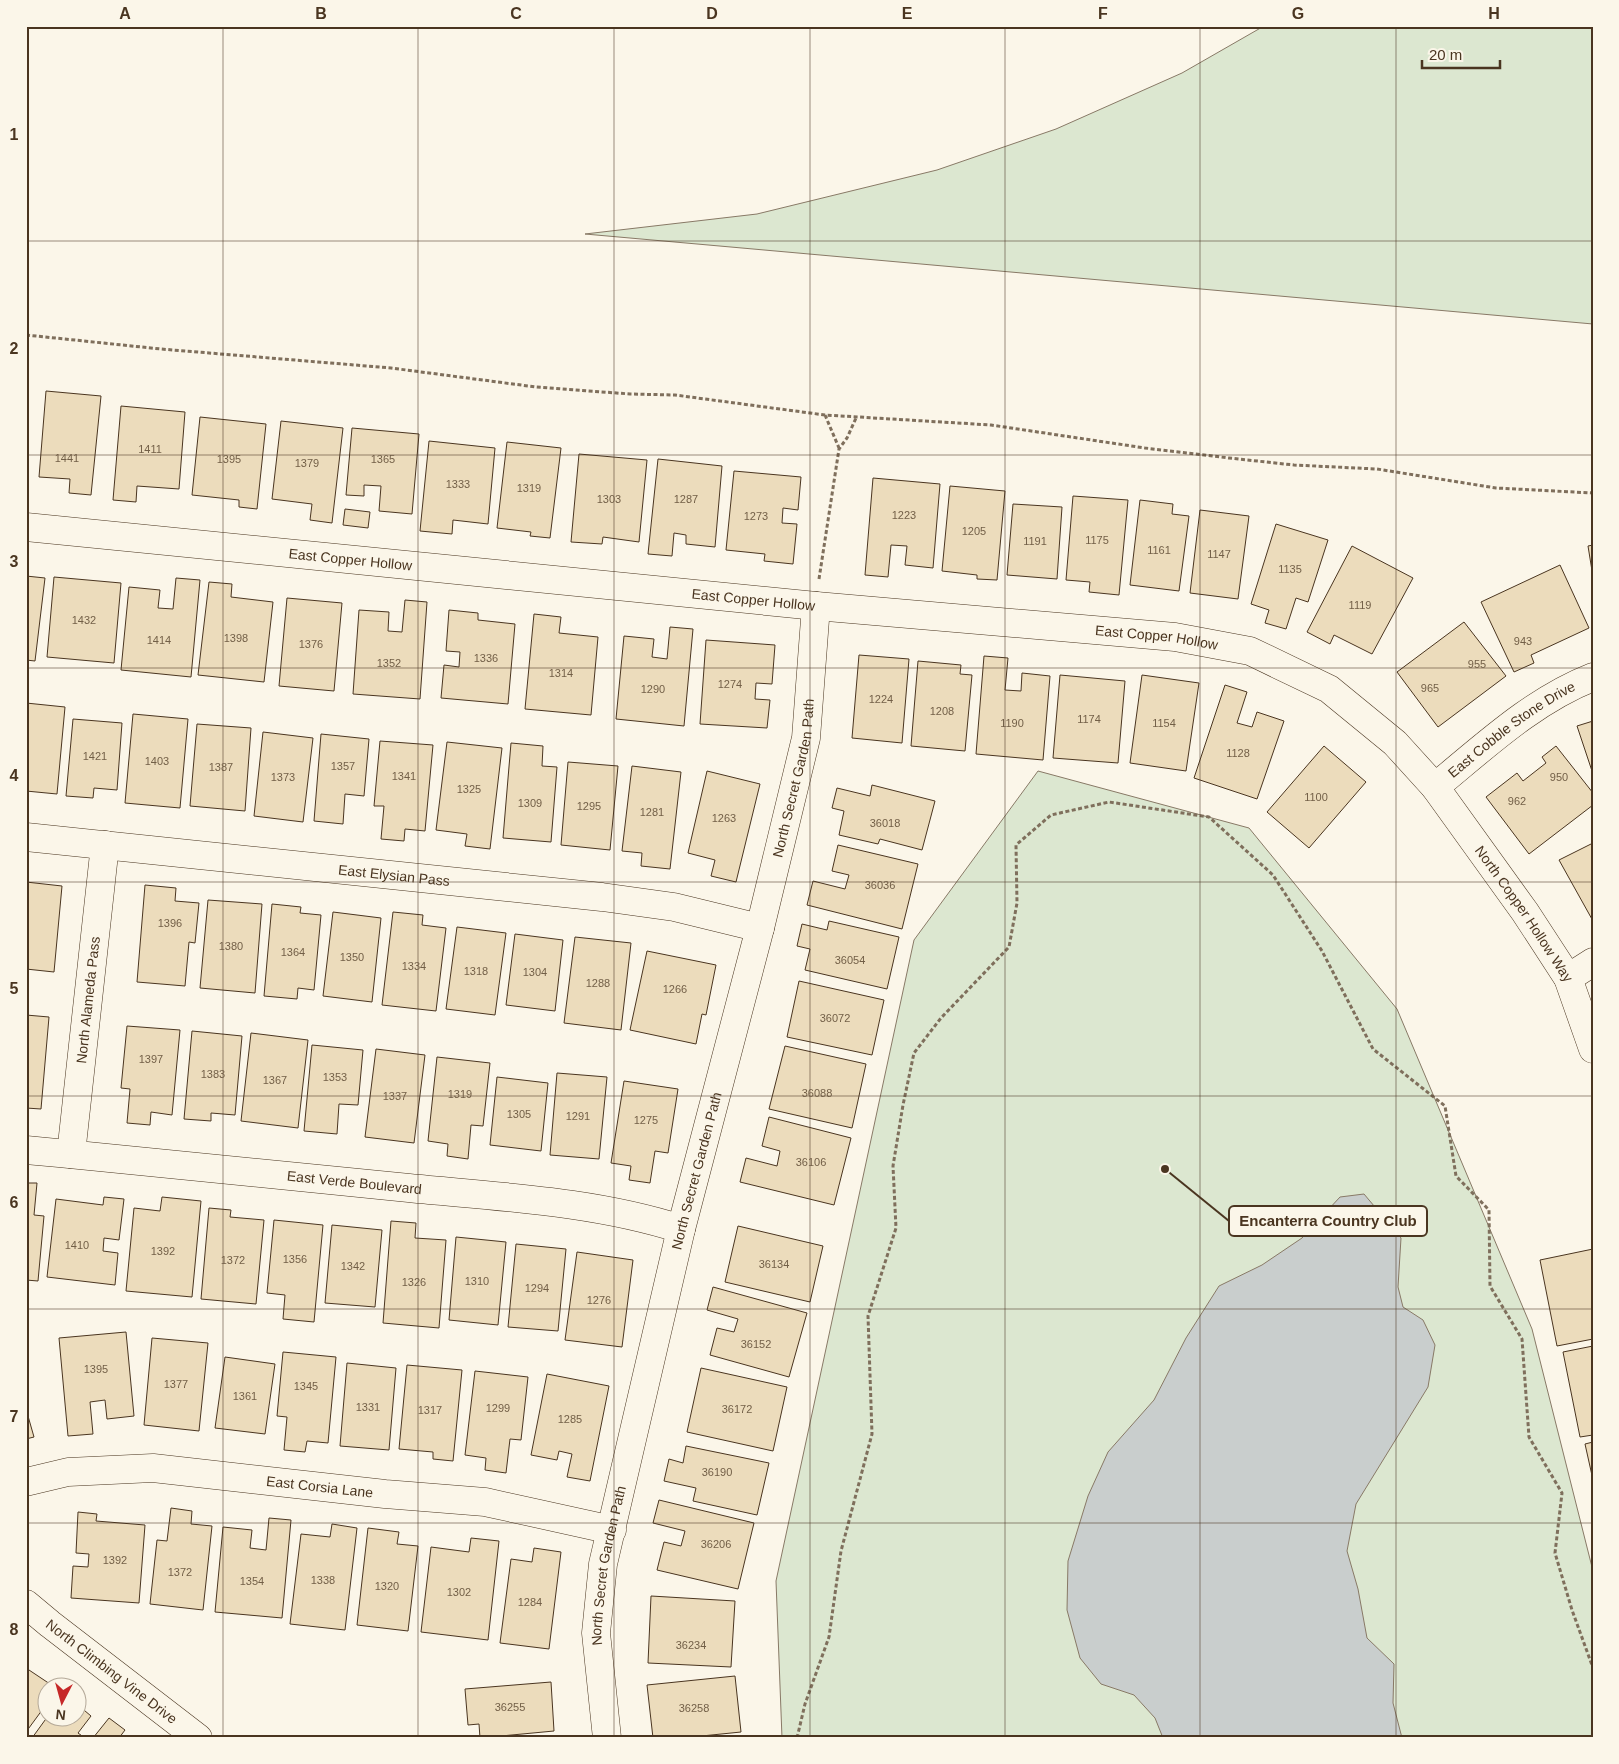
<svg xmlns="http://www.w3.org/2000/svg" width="1619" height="1764" font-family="Arial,sans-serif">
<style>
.green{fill:#dce7d0;stroke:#887966}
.water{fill:#c9cecd;stroke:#887966}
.building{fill:#ecdcbc;stroke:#4a3520}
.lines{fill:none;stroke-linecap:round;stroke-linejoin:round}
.minor-casing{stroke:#4a3520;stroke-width:29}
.path{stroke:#7f6f5c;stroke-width:3;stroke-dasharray:4 2.5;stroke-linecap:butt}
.minor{stroke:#fbf6e9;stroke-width:28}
.grid{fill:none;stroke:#4a3520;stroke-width:1;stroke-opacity:0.55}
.labels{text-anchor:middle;stroke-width:4;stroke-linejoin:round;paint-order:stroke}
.number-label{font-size:11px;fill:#725f47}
.street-label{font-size:14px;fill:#4a3520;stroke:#fbf6e9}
.leader{fill:none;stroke:#4a3520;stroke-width:2}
.callout-dot{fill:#4a3520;stroke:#fbf6e9;stroke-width:2}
.callout{fill:#fbf6e9;stroke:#4a3520;stroke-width:2}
.callout-label{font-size:15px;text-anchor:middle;font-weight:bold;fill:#4a3520}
.neatline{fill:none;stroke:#4a3520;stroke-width:2}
.grid-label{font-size:16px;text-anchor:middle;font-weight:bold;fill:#4a3520}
</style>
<rect width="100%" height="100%" fill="#fbf6e9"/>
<path class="green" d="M 1264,26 L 1593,26 L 1593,324 L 585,234 L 757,214 L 937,170 L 1056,129 L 1182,73 Z
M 1038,771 L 1249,828 L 1397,1009 L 1532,1329 L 1593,1571 L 1593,1738 L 782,1738 L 776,1581 L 914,940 Z"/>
<path class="water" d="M 1364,1194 L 1401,1238 L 1398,1287 L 1403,1307 L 1423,1320 L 1435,1345 L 1428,1387 L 1356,1504 L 1347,1551 L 1358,1589 L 1367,1638 L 1394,1664 L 1393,1703 L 1402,1738 L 1163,1738 L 1155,1718 L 1134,1695 L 1101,1684 L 1080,1658 L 1067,1610 L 1068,1561 L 1088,1496 L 1108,1452 L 1154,1400 L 1186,1338 L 1219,1286 L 1262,1265 L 1302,1238 L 1340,1197 Z"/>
<path class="building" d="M 46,391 L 101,396 L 91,495 L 69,493 L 70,479 L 39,477 Z
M 121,406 L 185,412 L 179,489 L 137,486 L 136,502 L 113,500 Z
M 200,417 L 266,424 L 257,509 L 239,507 L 239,500 L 192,495 Z
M 281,421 L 343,428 L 332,523 L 310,520 L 312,504 L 272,499 Z
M 352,428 L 419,434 L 412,514 L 379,511 L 381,486 L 364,485 L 364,496 L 346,495 Z
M 429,441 L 495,448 L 488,524 L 453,520 L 452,534 L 420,531 Z
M 507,442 L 561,448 L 550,538 L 530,536 L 531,532 L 497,528 Z
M 579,454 L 647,460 L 639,542 L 603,537 L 602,544 L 571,542 Z
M 658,459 L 722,466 L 715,547 L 686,544 L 686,535 L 674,533 L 672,556 L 648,554 Z
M 734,471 L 801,477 L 798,510 L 783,508 L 782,523 L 797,524 L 793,564 L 764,561 L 765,554 L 726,550 Z
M 873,478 L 940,484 L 933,568 L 905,565 L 907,546 L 891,545 L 888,577 L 865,575 Z
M 950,486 L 1005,491 L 997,580 L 977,579 L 977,575 L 942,571 Z
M 1073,496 L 1128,500 L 1119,595 L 1089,592 L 1090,582 L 1066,580 Z
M 1140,500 L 1173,504 L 1172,514 L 1189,516 L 1179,591 L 1130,585 Z
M 1013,504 L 1062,507 L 1057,579 L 1007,575 Z
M 345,509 L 370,512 L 368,528 L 343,525 Z
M 1200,510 L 1249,516 L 1238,599 L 1190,593 Z
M 1276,524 L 1328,540 L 1308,602 L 1296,598 L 1286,629 L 1265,623 L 1269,610 L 1251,604 Z
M 1593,545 L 1593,577 L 1588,546 Z
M 1352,546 L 1413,578 L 1372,654 L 1334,635 L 1330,644 L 1307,632 Z
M 1560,565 L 1589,628 L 1531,655 L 1534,663 L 1514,672 L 1481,602 Z
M 26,576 L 45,578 L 35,661 L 26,660 Z
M 54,577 L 121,583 L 114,663 L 47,657 Z
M 176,578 L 200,580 L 191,677 L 121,670 L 129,587 L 160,590 L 158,608 L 173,609 Z
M 209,582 L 232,584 L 231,597 L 273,602 L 264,682 L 198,675 Z
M 287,598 L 342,603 L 334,691 L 279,686 Z
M 405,600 L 427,602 L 420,699 L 353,694 L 359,610 L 389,612 L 388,631 L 402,632 Z
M 449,610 L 478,613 L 478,620 L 515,624 L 508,704 L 441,698 L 444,665 L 459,667 L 460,652 L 446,651 Z
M 534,614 L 561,617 L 559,633 L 598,637 L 591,715 L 525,709 Z
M 1464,622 L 1506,676 L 1438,727 L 1397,672 Z
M 670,627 L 693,629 L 684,726 L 616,719 L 624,636 L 654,639 L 652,657 L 667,659 Z
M 706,640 L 775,645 L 772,684 L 756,683 L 755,699 L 770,700 L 767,728 L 700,724 Z
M 859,655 L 909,659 L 902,743 L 852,738 Z
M 984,656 L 1008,658 L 1005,690 L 1021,691 L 1022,673 L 1050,676 L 1043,760 L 976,754 Z
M 918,661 L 961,665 L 960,674 L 972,675 L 965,751 L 911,746 Z
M 1060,675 L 1125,681 L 1118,763 L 1053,758 Z
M 1142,675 L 1199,683 L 1186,771 L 1130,763 Z
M 1225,685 L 1247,692 L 1237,723 L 1252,727 L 1257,712 L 1284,721 L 1257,799 L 1194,778 Z
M 26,703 L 65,707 L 57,794 L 26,791 Z
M 133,714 L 188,719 L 180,808 L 125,803 Z
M 73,719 L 122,723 L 117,790 L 94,788 L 93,798 L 66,796 Z
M 1593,721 L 1593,774 L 1577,726 Z
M 197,724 L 251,728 L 245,811 L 190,806 Z
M 263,732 L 313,738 L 303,822 L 254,816 Z
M 321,734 L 369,739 L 364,796 L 345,794 L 343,824 L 314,821 Z
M 380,741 L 433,745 L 425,831 L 405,829 L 404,841 L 381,839 L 384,806 L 374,806 Z
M 447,742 L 502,748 L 490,849 L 465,846 L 467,834 L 436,830 Z
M 511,743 L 543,746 L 542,766 L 557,767 L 551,842 L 503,838 Z
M 1324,746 L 1366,782 L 1309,848 L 1267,812 Z
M 1556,746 L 1593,793 L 1593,805 L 1529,854 L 1486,797 L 1517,773 L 1523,781 L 1546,763 L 1542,757 Z
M 568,762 L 618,766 L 610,850 L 561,845 Z
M 632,766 L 681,772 L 670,869 L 641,866 L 642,853 L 622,851 Z
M 707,771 L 760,784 L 736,882 L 711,876 L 715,860 L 688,853 Z
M 872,785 L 935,801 L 922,850 L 880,839 L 878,844 L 839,835 L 844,811 L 832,808 L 837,788 L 870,796 Z
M 1593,843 L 1593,921 L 1559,860 Z
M 838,845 L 918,864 L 902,929 L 807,905 L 813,881 L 845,889 L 849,875 L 832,871 Z
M 26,882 L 62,886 L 54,972 L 26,969 Z
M 145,885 L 176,888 L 175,901 L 199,903 L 195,943 L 189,942 L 185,986 L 137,982 Z
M 208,900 L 262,904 L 255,993 L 200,988 Z
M 272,904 L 301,907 L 300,913 L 321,915 L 314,990 L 298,988 L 297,999 L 264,996 Z
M 333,912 L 381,918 L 372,1002 L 323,996 Z
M 393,912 L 423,915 L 422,925 L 446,928 L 436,1011 L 382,1005 Z
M 829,921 L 899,937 L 887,989 L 805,970 L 810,949 L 797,946 L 802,924 L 827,930 Z
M 457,927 L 506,933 L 495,1015 L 446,1009 Z
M 515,934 L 563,940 L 555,1011 L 506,1005 Z
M 575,937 L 631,943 L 621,1030 L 564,1023 Z
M 647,951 L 716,965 L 706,1015 L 702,1014 L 696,1044 L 630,1030 Z
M 799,981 L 884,1000 L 872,1055 L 787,1037 Z
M 26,1015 L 49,1017 L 41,1109 L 26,1108 Z
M 127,1026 L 180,1030 L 172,1115 L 151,1112 L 150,1125 L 127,1123 L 130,1089 L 121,1088 Z
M 192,1031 L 242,1036 L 235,1115 L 211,1113 L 211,1121 L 184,1119 Z
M 251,1033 L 308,1040 L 298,1128 L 241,1121 Z
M 312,1045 L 363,1050 L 358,1105 L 339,1104 L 337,1134 L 304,1131 Z
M 785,1046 L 866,1064 L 852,1128 L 769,1109 Z
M 376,1049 L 425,1055 L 414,1143 L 365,1137 Z
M 437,1057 L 490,1063 L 483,1126 L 471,1125 L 468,1159 L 447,1156 L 448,1144 L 428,1141 Z
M 557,1073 L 607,1077 L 599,1159 L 550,1155 Z
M 497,1077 L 548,1083 L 541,1151 L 490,1145 Z
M 624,1081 L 678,1089 L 668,1153 L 655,1151 L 650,1183 L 629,1180 L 631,1166 L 611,1163 Z
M 769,1117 L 851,1138 L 834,1205 L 740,1182 L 746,1158 L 777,1166 L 780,1151 L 762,1146 Z
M 26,1183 L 37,1183 L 34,1215 L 44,1216 L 38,1281 L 26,1280 Z
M 104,1197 L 124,1199 L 119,1240 L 104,1238 L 103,1251 L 118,1253 L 115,1285 L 47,1277 L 56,1199 L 103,1205 Z
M 162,1197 L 201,1201 L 192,1297 L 126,1291 L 134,1208 L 160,1211 Z
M 209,1208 L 231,1210 L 230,1217 L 264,1220 L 256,1304 L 201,1299 Z
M 274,1220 L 323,1225 L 314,1322 L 283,1319 L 285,1295 L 267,1293 Z
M 391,1221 L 416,1223 L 415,1238 L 446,1240 L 439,1328 L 383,1323 Z
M 332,1225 L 382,1230 L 375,1307 L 325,1303 Z
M 738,1226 L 823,1246 L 810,1302 L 725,1282 Z
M 456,1237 L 506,1242 L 498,1325 L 449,1320 Z
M 516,1244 L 566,1249 L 558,1331 L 508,1327 Z
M 1593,1249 L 1593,1339 L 1557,1346 L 1540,1260 Z
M 577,1252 L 633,1260 L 622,1347 L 565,1340 Z
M 713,1287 L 807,1313 L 789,1377 L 710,1355 L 717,1328 L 734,1332 L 738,1319 L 707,1310 Z
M 126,1332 L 134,1416 L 107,1419 L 105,1400 L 90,1402 L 93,1434 L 68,1436 L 59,1338 Z
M 152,1338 L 208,1343 L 199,1431 L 144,1425 Z
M 1593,1346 L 1593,1435 L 1580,1437 L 1563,1352 Z
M 283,1352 L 336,1357 L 328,1443 L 307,1441 L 305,1452 L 284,1450 L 287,1417 L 277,1416 Z
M 225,1357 L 275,1364 L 265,1434 L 215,1428 Z
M 347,1363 L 396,1368 L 389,1450 L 340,1446 Z
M 407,1365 L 462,1370 L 453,1461 L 433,1459 L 433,1452 L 399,1449 Z
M 701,1368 L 787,1387 L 773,1451 L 687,1432 Z
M 475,1371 L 528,1377 L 521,1440 L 510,1439 L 506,1473 L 485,1470 L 486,1458 L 465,1455 Z
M 547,1374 L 609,1386 L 590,1481 L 567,1477 L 572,1454 L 559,1451 L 557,1460 L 531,1455 Z
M 26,1409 L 34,1437 L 26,1439 Z
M 1593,1442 L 1593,1480 L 1585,1444 Z
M 686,1446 L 769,1463 L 757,1515 L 693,1501 L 696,1488 L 664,1481 L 669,1459 L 683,1463 Z
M 659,1500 L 754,1523 L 738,1589 L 657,1570 L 664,1542 L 681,1546 L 685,1531 L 653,1523 Z
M 171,1508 L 192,1511 L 191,1524 L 212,1526 L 203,1610 L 150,1604 L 157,1540 L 167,1541 Z
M 78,1512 L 97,1514 L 96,1521 L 145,1525 L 139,1603 L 71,1598 L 73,1566 L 88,1567 L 89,1554 L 76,1553 Z
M 269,1518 L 291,1520 L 282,1618 L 215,1612 L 223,1527 L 252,1530 L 250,1548 L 266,1550 Z
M 332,1524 L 357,1528 L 345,1630 L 290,1624 L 301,1534 L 330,1537 Z
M 368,1528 L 399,1532 L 397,1544 L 418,1546 L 408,1631 L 357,1625 Z
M 471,1538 L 499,1541 L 488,1640 L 421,1632 L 431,1547 L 469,1552 Z
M 534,1548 L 561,1552 L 549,1649 L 500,1643 L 511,1559 L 532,1562 Z
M 651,1596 L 735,1601 L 731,1667 L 648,1663 Z
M 26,1668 L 53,1686 L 48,1686 L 48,1702 L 26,1732 Z
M 735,1676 L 741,1732 L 682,1738 L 653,1738 L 647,1685 Z
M 551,1682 L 554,1731 L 480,1738 L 479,1724 L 468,1725 L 465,1689 Z
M 78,1705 L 91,1716 L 78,1733 L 85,1738 L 32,1738 L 48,1716 L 78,1716 Z
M 109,1718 L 125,1730 L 119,1738 L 93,1738 Z"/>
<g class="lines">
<defs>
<g id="minor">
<path id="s1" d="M 26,527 L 816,606 L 1175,637 L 1250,651 L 1329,689 L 1395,743 L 1435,787 L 1525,912 L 1568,978 L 1593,1049"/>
<path id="s2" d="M 1435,787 C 1484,747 1532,701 1593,677"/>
<path id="s3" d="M 26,837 L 602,897 L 674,907 L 760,928"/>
<path d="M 1568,978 L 1593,962"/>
<path id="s4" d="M 26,1150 C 154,1162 282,1175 409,1188 C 500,1197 594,1201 681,1229"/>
<path id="s5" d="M 71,1154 L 105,845"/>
<path id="s6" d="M 26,1482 L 68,1472 L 153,1468 L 385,1494 L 485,1502 L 612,1530"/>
<path id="s7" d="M 26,1604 L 50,1624 L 198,1738"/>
<path id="s8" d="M 607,1738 L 596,1633 L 603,1564 L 681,1229 L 760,928 L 806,738 L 816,606"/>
</g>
</defs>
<use href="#minor" class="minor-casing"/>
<path class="path" d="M 26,335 L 161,349 L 391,368 L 536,387 L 630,394 L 675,395 L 825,415 L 991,425 L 1145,448 L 1229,458 L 1294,465 L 1377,469 L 1496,488 L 1593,493
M 825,415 L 839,448
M 819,579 L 839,449 L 847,438 L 856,418
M 797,1738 L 805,1704 L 829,1637 L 841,1551 L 872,1434 L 868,1316 L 896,1228 L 893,1166 L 903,1105 L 914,1053 L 941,1018 L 1009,947 L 1017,903 L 1016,845 L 1051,815 L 1109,802 L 1209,817 L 1273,875 L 1322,951 L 1373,1049 L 1445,1106 L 1456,1176 L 1489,1210 L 1490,1286 L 1522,1339 L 1529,1437 L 1562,1493 L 1555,1553 L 1572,1610 L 1593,1668"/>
<use href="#minor" class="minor"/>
</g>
<path class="grid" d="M 223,26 L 223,1738M 418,26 L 418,1738M 614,26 L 614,1738M 810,26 L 810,1738M 1005,26 L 1005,1738M 1200,26 L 1200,1738M 1396,26 L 1396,1738M 26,241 L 1593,241M 26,455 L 1593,455M 26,668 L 1593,668M 26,882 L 1593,882M 26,1096 L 1593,1096M 26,1309 L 1593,1309M 26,1523 L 1593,1523"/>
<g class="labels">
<g class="number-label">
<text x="150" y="453">1411</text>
<text x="67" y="462">1441</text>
<text x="229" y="463">1395</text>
<text x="383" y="463">1365</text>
<text x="307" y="467">1379</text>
<text x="458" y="488">1333</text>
<text x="529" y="492">1319</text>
<text x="609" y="503">1303</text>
<text x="686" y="503">1287</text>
<text x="904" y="519">1223</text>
<text x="756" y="520">1273</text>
<text x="974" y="535">1205</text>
<text x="1097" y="544">1175</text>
<text x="1035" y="545">1191</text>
<text x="1159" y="554">1161</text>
<text x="1219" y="558">1147</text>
<text x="1290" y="573">1135</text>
<text x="1360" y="609">1119</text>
<text x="84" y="624">1432</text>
<text x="236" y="642">1398</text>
<text x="159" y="644">1414</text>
<text x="1523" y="645">943</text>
<text x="311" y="648">1376</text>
<text x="486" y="662">1336</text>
<text x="389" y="667">1352</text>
<text x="1477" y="668">955</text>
<text x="561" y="677">1314</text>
<text x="730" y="688">1274</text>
<text x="1430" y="692">965</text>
<text x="653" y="693">1290</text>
<text x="881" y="703">1224</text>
<text x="942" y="715">1208</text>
<text x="1089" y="723">1174</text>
<text x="1012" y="727">1190</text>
<text x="1164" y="727">1154</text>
<text x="1238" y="757">1128</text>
<text x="95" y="760">1421</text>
<text x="157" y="765">1403</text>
<text x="343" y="770">1357</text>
<text x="221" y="771">1387</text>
<text x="404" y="780">1341</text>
<text x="283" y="781">1373</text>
<text x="1559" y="781">950</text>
<text x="469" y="793">1325</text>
<text x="1316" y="801">1100</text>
<text x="1517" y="805">962</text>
<text x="530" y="807">1309</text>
<text x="589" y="810">1295</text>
<text x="652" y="816">1281</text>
<text x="724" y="822">1263</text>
<text x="885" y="827">36018</text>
<text x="880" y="889">36036</text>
<text x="170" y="927">1396</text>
<text x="231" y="950">1380</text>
<text x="293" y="956">1364</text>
<text x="352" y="961">1350</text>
<text x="850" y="964">36054</text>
<text x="414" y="970">1334</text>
<text x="476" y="975">1318</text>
<text x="535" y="976">1304</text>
<text x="598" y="987">1288</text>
<text x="675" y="993">1266</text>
<text x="835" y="1022">36072</text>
<text x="151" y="1063">1397</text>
<text x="213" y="1078">1383</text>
<text x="335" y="1081">1353</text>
<text x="275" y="1084">1367</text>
<text x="817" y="1097">36088</text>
<text x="460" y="1098">1319</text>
<text x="395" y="1100">1337</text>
<text x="519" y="1118">1305</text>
<text x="578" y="1120">1291</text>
<text x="646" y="1124">1275</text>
<text x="811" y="1166">36106</text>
<text x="77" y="1249">1410</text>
<text x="163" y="1255">1392</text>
<text x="295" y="1263">1356</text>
<text x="233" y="1264">1372</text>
<text x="774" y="1268">36134</text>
<text x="353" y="1270">1342</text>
<text x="477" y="1285">1310</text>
<text x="414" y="1286">1326</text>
<text x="537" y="1292">1294</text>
<text x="599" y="1304">1276</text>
<text x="756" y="1348">36152</text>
<text x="96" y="1373">1395</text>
<text x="176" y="1388">1377</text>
<text x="306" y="1390">1345</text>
<text x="245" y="1400">1361</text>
<text x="368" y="1411">1331</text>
<text x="498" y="1412">1299</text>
<text x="737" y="1413">36172</text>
<text x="430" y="1414">1317</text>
<text x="570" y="1423">1285</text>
<text x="717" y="1476">36190</text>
<text x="716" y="1548">36206</text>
<text x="115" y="1564">1392</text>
<text x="180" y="1576">1372</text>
<text x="323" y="1584">1338</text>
<text x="252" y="1585">1354</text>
<text x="387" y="1590">1320</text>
<text x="459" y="1596">1302</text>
<text x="530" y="1606">1284</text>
<text x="691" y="1649">36234</text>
<text x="510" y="1711">36255</text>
<text x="694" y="1712">36258</text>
</g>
<g class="street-label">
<text dy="5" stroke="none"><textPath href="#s1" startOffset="326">East Copper Hollow</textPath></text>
<text dy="5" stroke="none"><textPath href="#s1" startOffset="731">East Copper Hollow</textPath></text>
<text dy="5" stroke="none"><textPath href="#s1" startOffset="1136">East Copper Hollow</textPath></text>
<text dy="5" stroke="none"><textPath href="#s2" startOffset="96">East Cobble Stone Drive</textPath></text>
<text dy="5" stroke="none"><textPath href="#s8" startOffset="984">North Secret Garden Path</textPath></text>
<text dy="5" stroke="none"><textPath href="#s3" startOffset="370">East Elysian Pass</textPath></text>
<text dy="5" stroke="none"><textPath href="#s1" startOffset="1618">North Copper Hollow Way</textPath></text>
<text dy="5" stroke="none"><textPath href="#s5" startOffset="155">North Alameda Pass</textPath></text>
<text dy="5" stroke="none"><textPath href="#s8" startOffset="579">North Secret Garden Path</textPath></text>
<text dy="5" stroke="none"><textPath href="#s4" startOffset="330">East Verde Boulevard</textPath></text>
<text dy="5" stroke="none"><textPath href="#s6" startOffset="296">East Corsia Lane</textPath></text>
<text dy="5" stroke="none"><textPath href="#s8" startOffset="174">North Secret Garden Path</textPath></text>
<text dy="5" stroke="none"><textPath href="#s7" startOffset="109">North Climbing Vine Drive</textPath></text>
</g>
</g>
<path class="leader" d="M1165 1169L1229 1221"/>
<circle class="callout-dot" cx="1165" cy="1169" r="5"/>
<rect class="callout" x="1229" y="1206" width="198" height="30" rx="5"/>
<g class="callout-label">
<text x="1328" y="1226">Encanterra Country Club</text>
</g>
<rect width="1619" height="1764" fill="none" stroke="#fbf6e9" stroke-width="55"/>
<g transform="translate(62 1702) rotate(186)"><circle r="24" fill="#fbf6e9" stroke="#b4a999"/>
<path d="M0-4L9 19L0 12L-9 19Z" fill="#c62828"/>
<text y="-8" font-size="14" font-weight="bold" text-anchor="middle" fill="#4a3520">N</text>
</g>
<path d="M1422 60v8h78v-8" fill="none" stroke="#4a3520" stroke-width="2.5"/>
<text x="1429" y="60" font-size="15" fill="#4a3520" stroke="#fbf6e9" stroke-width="4" paint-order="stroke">20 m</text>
<rect x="28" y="28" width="1564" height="1708" class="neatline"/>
<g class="grid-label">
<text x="125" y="19">A</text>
<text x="321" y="19">B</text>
<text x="516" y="19">C</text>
<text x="712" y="19">D</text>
<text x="907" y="19">E</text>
<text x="1103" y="19">F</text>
<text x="1298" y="19">G</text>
<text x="1494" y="19">H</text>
<text x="14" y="140">1</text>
<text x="14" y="354">2</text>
<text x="14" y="567">3</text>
<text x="14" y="781">4</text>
<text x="14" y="994">5</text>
<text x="14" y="1208">6</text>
<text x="14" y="1422">7</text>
<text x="14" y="1635">8</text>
</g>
</svg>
